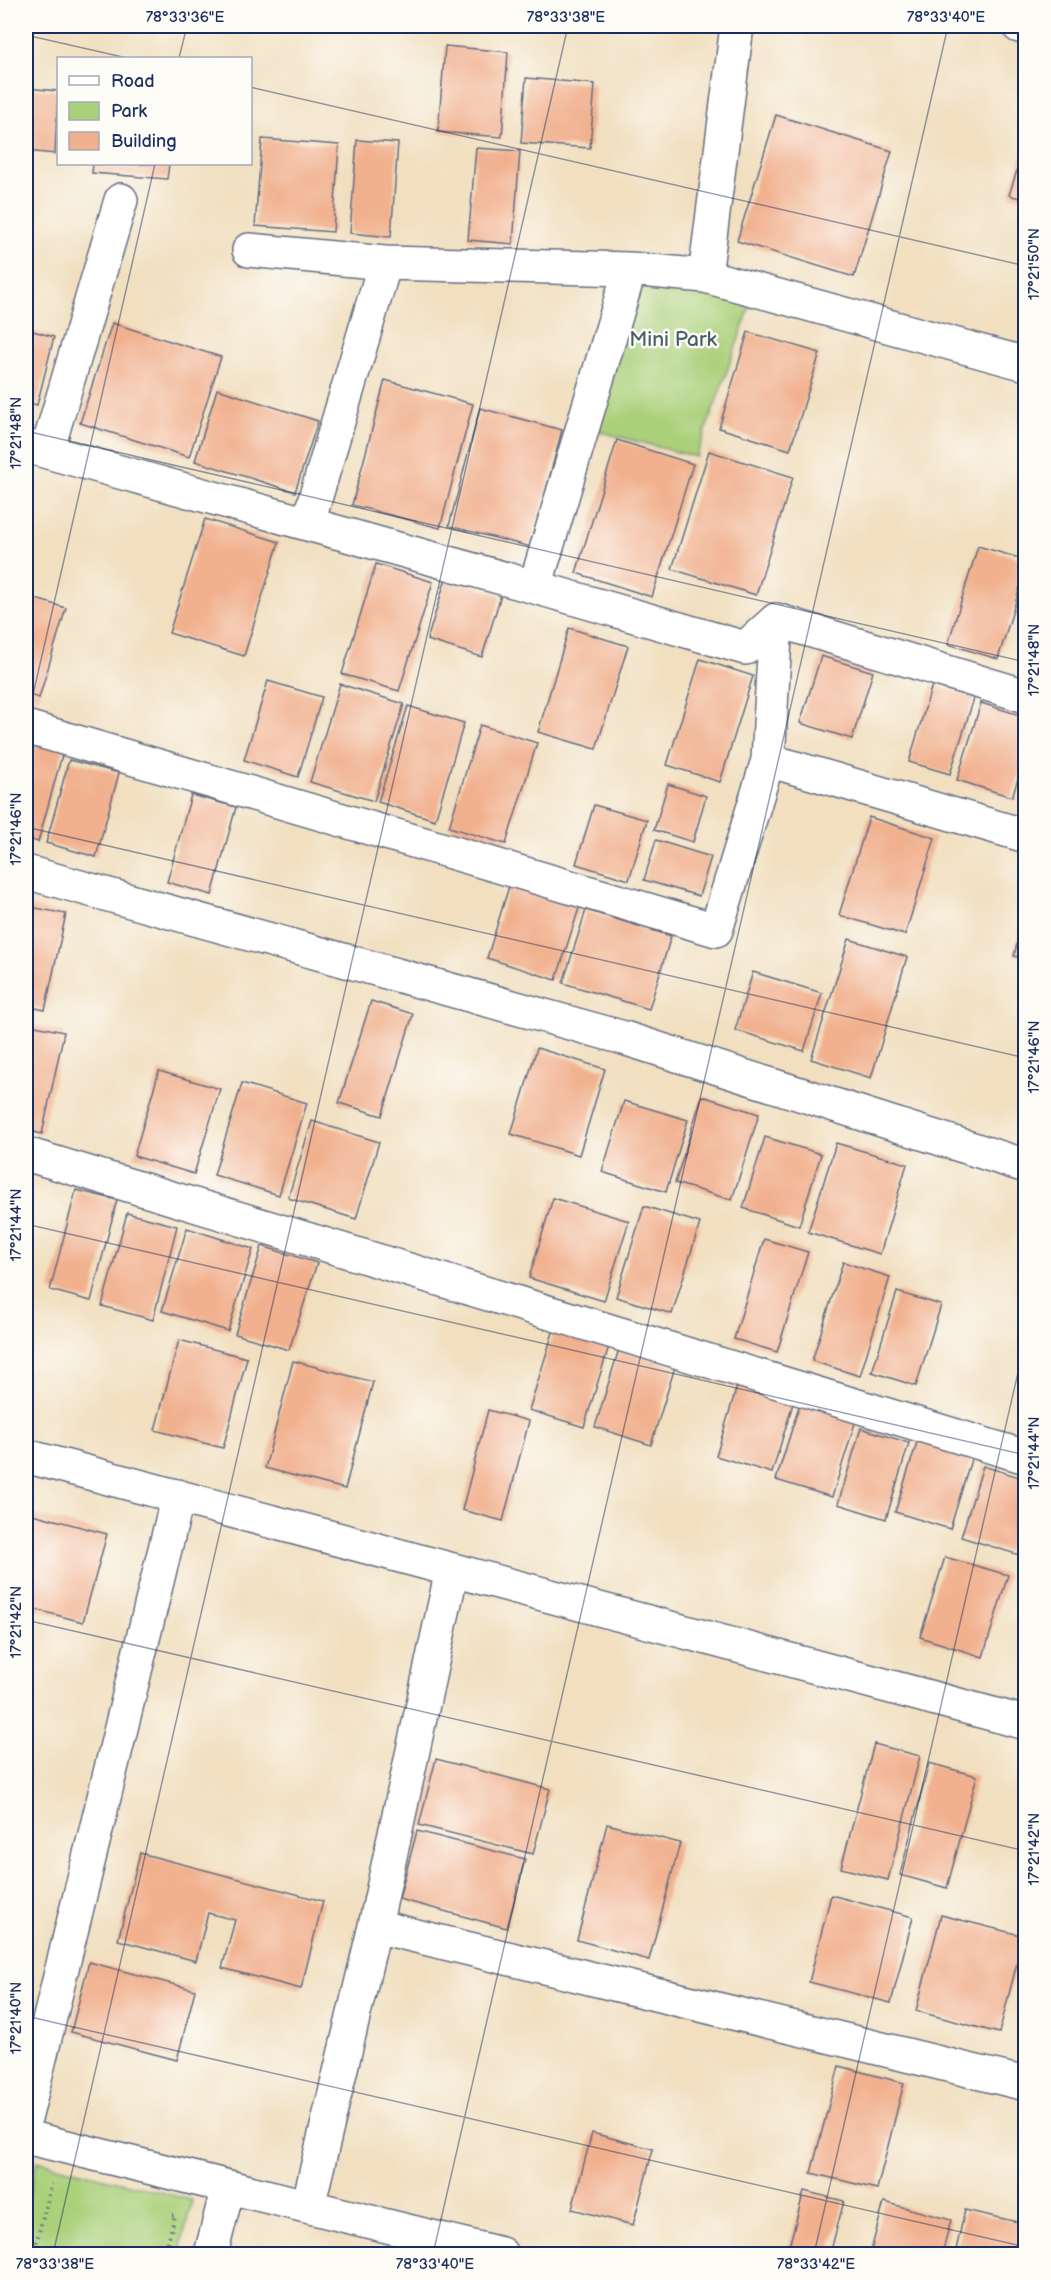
<svg xmlns="http://www.w3.org/2000/svg" width="1051" height="2280" font-family="'Balsamiq Sans',sans-serif">
<style>
.green{fill:#abd07a;stroke:#63806c;stroke-width:1.5}
.building{fill:#f1b18f}
.lines{fill:none;stroke-linecap:round;stroke-linejoin:round}
.street-casing{stroke:#666d80;stroke-width:36}
.path{stroke:#666d80;stroke-width:4;stroke-dasharray:1.5 4.5;stroke-linecap:butt}
.street{stroke:#fff;stroke-width:33}
.ticks{fill:none;stroke:#1b2f5e;stroke-width:1.5;stroke-opacity:0.45}
.labels{text-anchor:middle;stroke-width:5;stroke-linejoin:round;paint-order:stroke}
.park-label{font-size:21px;fill:#465f66;stroke:#fdfcf7}
.neatline{fill:none;stroke:#1b2f5e;stroke-width:2}
.ticks-label{font-size:15px;text-anchor:middle;fill:#1b2f5e}
</style>
<rect width="100%" height="100%" fill="#fdfcf7"/>
<filter id="ink" filterUnits="userSpaceOnUse"><feTurbulence type="fractalNoise" baseFrequency=".0167" numOctaves="2"/><feDisplacementMap in="SourceGraphic" scale="12" xChannelSelector="R" yChannelSelector="G"/><feConvolveMatrix kernelMatrix="1 2 1 2 8 2 1 2 1" color-interpolation-filters="sRGB"/></filter>
<filter id="wash" filterUnits="userSpaceOnUse"><feTurbulence type="fractalNoise" baseFrequency=".008" numOctaves="4" result="noise"/><feDisplacementMap in="SourceGraphic" scale="24" xChannelSelector="R" yChannelSelector="G"/><feGaussianBlur stdDeviation="1.35" result="paint"/><feColorMatrix in="noise" values="0 0 0 0 0 0 0 0 0 0 0 0 0 0 0 0 0 1.4 0 .05"/><feComposite in="paint" operator="in"/></filter>
<g filter="url(#wash)">
<rect width="100%" height="100%" fill="#f1dfc0"/>
<path class="green" d="M 630,269 L 756,290 L 696,457 L 583,427 Z
M 37,2161 L 192,2200 L 179,2254 L 26,2254 L 26,2207 Z"/>
<g id="blocks">
<path class="building" d="M 445,46 L 508,52 L 502,137 L 438,132 Z
M 526,78 L 595,84 L 590,148 L 521,143 Z
M 26,88 L 58,91 L 55,154 L 26,151 Z
M 776,115 L 892,151 L 854,277 L 737,241 Z
M 262,139 L 339,145 L 333,232 L 255,226 Z
M 357,140 L 398,143 L 391,237 L 350,233 Z
M 1026,143 L 1026,200 L 1009,195 Z
M 476,148 L 520,151 L 513,244 L 468,240 Z
M 93,164 L 169,164 L 167,179 L 92,173 Z
M 112,323 L 221,357 L 189,457 L 80,423 Z
M 26,329 L 54,337 L 37,405 L 26,402 Z
M 748,332 L 820,353 L 790,450 L 719,428 Z
M 385,380 L 473,404 L 440,528 L 352,505 Z
M 217,389 L 318,421 L 295,492 L 195,461 Z
M 480,408 L 562,430 L 531,547 L 449,526 Z
M 617,440 L 693,464 L 652,597 L 576,573 Z
M 709,451 L 793,477 L 756,595 L 672,569 Z
M 205,519 L 279,542 L 244,656 L 169,633 Z
M 978,546 L 1026,560 L 1026,568 L 998,659 L 948,644 Z
M 376,564 L 433,582 L 399,691 L 342,674 Z
M 446,578 L 501,595 L 482,657 L 427,640 Z
M 26,596 L 66,608 L 39,698 L 26,694 Z
M 569,628 L 628,646 L 596,749 L 538,732 Z
M 821,656 L 873,672 L 852,739 L 800,723 Z
M 700,659 L 753,676 L 720,782 L 667,765 Z
M 268,681 L 322,697 L 298,777 L 244,760 Z
M 340,684 L 404,704 L 374,801 L 310,782 Z
M 932,685 L 974,698 L 950,774 L 909,762 Z
M 981,703 L 1026,717 L 1026,755 L 1012,797 L 957,780 Z
M 408,706 L 464,723 L 435,820 L 378,802 Z
M 480,725 L 537,743 L 506,844 L 449,827 Z
M 26,738 L 64,748 L 38,842 L 26,838 Z
M 69,760 L 119,773 L 96,857 L 46,843 Z
M 668,784 L 706,796 L 693,842 L 654,830 Z
M 191,795 L 236,807 L 212,895 L 167,882 Z
M 594,805 L 647,820 L 629,880 L 576,864 Z
M 869,817 L 935,838 L 905,935 L 839,915 Z
M 656,840 L 711,857 L 699,896 L 644,880 Z
M 510,883 L 580,905 L 556,980 L 487,958 Z
M 26,906 L 66,914 L 45,1010 L 26,1006 Z
M 586,910 L 671,936 L 649,1009 L 563,983 Z
M 1025,910 L 1026,910 L 1026,959 L 1014,956 Z
M 849,939 L 907,957 L 871,1078 L 811,1059 Z
M 753,972 L 822,993 L 804,1051 L 735,1030 Z
M 371,1001 L 413,1014 L 382,1116 L 339,1103 Z
M 26,1024 L 64,1032 L 42,1134 L 26,1130 Z
M 537,1048 L 605,1069 L 579,1155 L 511,1134 Z
M 159,1071 L 220,1089 L 194,1174 L 134,1156 Z
M 242,1083 L 307,1103 L 279,1195 L 214,1175 Z
M 702,1096 L 759,1114 L 732,1200 L 675,1183 Z
M 624,1101 L 688,1120 L 666,1192 L 602,1172 Z
M 312,1121 L 379,1142 L 356,1219 L 288,1198 Z
M 765,1137 L 821,1154 L 799,1226 L 743,1208 Z
M 836,1143 L 907,1164 L 880,1254 L 808,1232 Z
M 76,1190 L 117,1200 L 91,1301 L 50,1290 Z
M 553,1198 L 629,1221 L 604,1301 L 529,1278 Z
M 644,1206 L 700,1223 L 672,1314 L 616,1297 Z
M 127,1213 L 177,1226 L 153,1320 L 102,1306 Z
M 187,1228 L 253,1249 L 228,1331 L 162,1311 Z
M 764,1239 L 808,1252 L 777,1352 L 734,1339 Z
M 262,1246 L 317,1263 L 289,1350 L 235,1334 Z
M 843,1262 L 890,1277 L 860,1376 L 812,1361 Z
M 897,1292 L 941,1305 L 916,1386 L 872,1372 Z
M 554,1329 L 609,1346 L 584,1427 L 529,1410 Z
M 179,1340 L 247,1358 L 223,1448 L 155,1430 Z
M 619,1349 L 675,1367 L 651,1445 L 595,1427 Z
M 293,1361 L 373,1382 L 345,1489 L 265,1468 Z
M 738,1383 L 794,1400 L 772,1473 L 716,1456 Z
M 801,1400 L 857,1417 L 832,1497 L 776,1480 Z
M 488,1410 L 529,1421 L 503,1521 L 462,1510 Z
M 861,1428 L 909,1443 L 886,1519 L 838,1504 Z
M 919,1436 L 973,1453 L 950,1529 L 895,1512 Z
M 983,1466 L 1026,1479 L 1026,1557 L 961,1537 Z
M 29,1513 L 107,1534 L 83,1622 L 26,1607 L 26,1525 Z
M 945,1557 L 1008,1575 L 983,1657 L 920,1637 Z
M 874,1744 L 920,1756 L 888,1880 L 841,1868 Z
M 436,1759 L 550,1789 L 533,1854 L 419,1825 Z
M 929,1763 L 977,1776 L 947,1888 L 900,1875 Z
M 607,1824 L 680,1843 L 649,1960 L 577,1940 Z
M 417,1831 L 525,1859 L 507,1928 L 399,1899 Z
M 140,1853 L 323,1901 L 301,1989 L 222,1968 L 235,1920 L 208,1913 L 196,1961 L 118,1940 Z
M 831,1895 L 913,1917 L 891,2003 L 809,1982 Z
M 941,1915 L 1024,1936 L 999,2033 L 916,2011 Z
M 89,1962 L 195,1990 L 177,2060 L 71,2032 Z
M 839,2066 L 904,2083 L 877,2189 L 811,2173 Z
M 592,2133 L 653,2149 L 633,2225 L 572,2209 Z
M 804,2191 L 844,2201 L 830,2254 L 787,2254 Z
M 884,2202 L 951,2220 L 942,2254 L 870,2254 Z
M 965,2210 L 1026,2224 L 1021,2254 L 955,2254 Z"/>
</g>
</g>
<g filter="url(#ink)">
<use href="#blocks" fill-opacity="0" stroke="#666d80" stroke-width="1.5"/>
<g class="lines">
<defs>
<path id="street" d="M 1019,26 L 1026,28
M 249,250 L 385,263
M 705,276 L 737,26
M 26,446 L 535,587 L 745,648 L 776,620 L 1026,696
M 47,451 L 121,200
M 308,523 L 385,263 L 630,269 L 705,276 L 1026,364
M 535,587 L 630,269
M 26,727 L 716,930 L 768,760 L 1026,836
M 768,760 L 776,620
M 26,872 L 624,1038 L 1026,1166
M 26,1154 L 1026,1457
M 26,1456 L 1026,1723
M 375,1926 L 1026,2084
M 26,2115 L 178,1496
M 26,2137 L 501,2254
M 308,2206 L 375,1926 L 452,1570
M 211,2254 L 228,2187"/>
</defs>
<use href="#street" class="street-casing"/>
<path class="path" d="M 33,2254 L 52,2184
M 165,2254 L 175,2215 L 172,2215"/>
<use href="#street" class="street"/>
</g>
</g>
<path class="ticks" d="M 26,35 L 127,58M 179,58 L 187,26M 250,87 L 1026,266M 26,431 L 1026,662M 26,725 L 155,164M 26,827 L 1026,1058M 26,1224 L 1026,1455M 26,1620 L 1026,1851M 26,2016 L 1026,2247M 53,2254 L 568,26M 433,2254 L 948,26M 814,2254 L 1026,1338"/>
<g class="labels">
<g class="park-label">
<text x="673" y="346">Mini Park</text>
</g>
</g>
<rect width="1051" height="2280" fill="none" stroke="#fdfcf7" stroke-width="66"/>
<rect x="57" y="57" width="195" height="108" fill="#fdfcf7" stroke="#a3aaba" stroke-width="1.5"/>
<rect x="69" y="76" width="30" height="9" fill="#ffffff" stroke="#a3aaba" stroke-width="1.5"/>
<text x="111" y="87" font-size="18" fill="#1b2f5e">Road</text>
<rect x="69" y="102" width="30" height="18" fill="#abd07a" stroke="#a3aaba" stroke-width="1.5"/>
<text x="111" y="117" font-size="18" fill="#1b2f5e">Park</text>
<rect x="69" y="132" width="30" height="18" fill="#f1b18f" stroke="#a3aaba" stroke-width="1.5"/>
<text x="111" y="147" font-size="18" fill="#1b2f5e">Building</text>
<rect x="33" y="33" width="985" height="2214" class="neatline"/>
<g class="ticks-label">
<text x="185" y="22">78°33'36"E</text>
<text x="566" y="22">78°33'38"E</text>
<text x="946" y="22">78°33'40"E</text>
<text transform="translate(1034 264) rotate(-90)" y="5">17°21'50"N</text>
<text transform="translate(16 433) rotate(-90)" y="5">17°21'48"N</text>
<text transform="translate(1034 660) rotate(-90)" y="5">17°21'48"N</text>
<text transform="translate(16 829) rotate(-90)" y="5">17°21'46"N</text>
<text transform="translate(1034 1057) rotate(-90)" y="5">17°21'46"N</text>
<text transform="translate(16 1225) rotate(-90)" y="5">17°21'44"N</text>
<text transform="translate(1034 1453) rotate(-90)" y="5">17°21'44"N</text>
<text transform="translate(16 1622) rotate(-90)" y="5">17°21'42"N</text>
<text transform="translate(1034 1849) rotate(-90)" y="5">17°21'42"N</text>
<text transform="translate(16 2018) rotate(-90)" y="5">17°21'40"N</text>
<text x="55" y="2269">78°33'38"E</text>
<text x="435" y="2269">78°33'40"E</text>
<text x="816" y="2269">78°33'42"E</text>
</g>
</svg>
